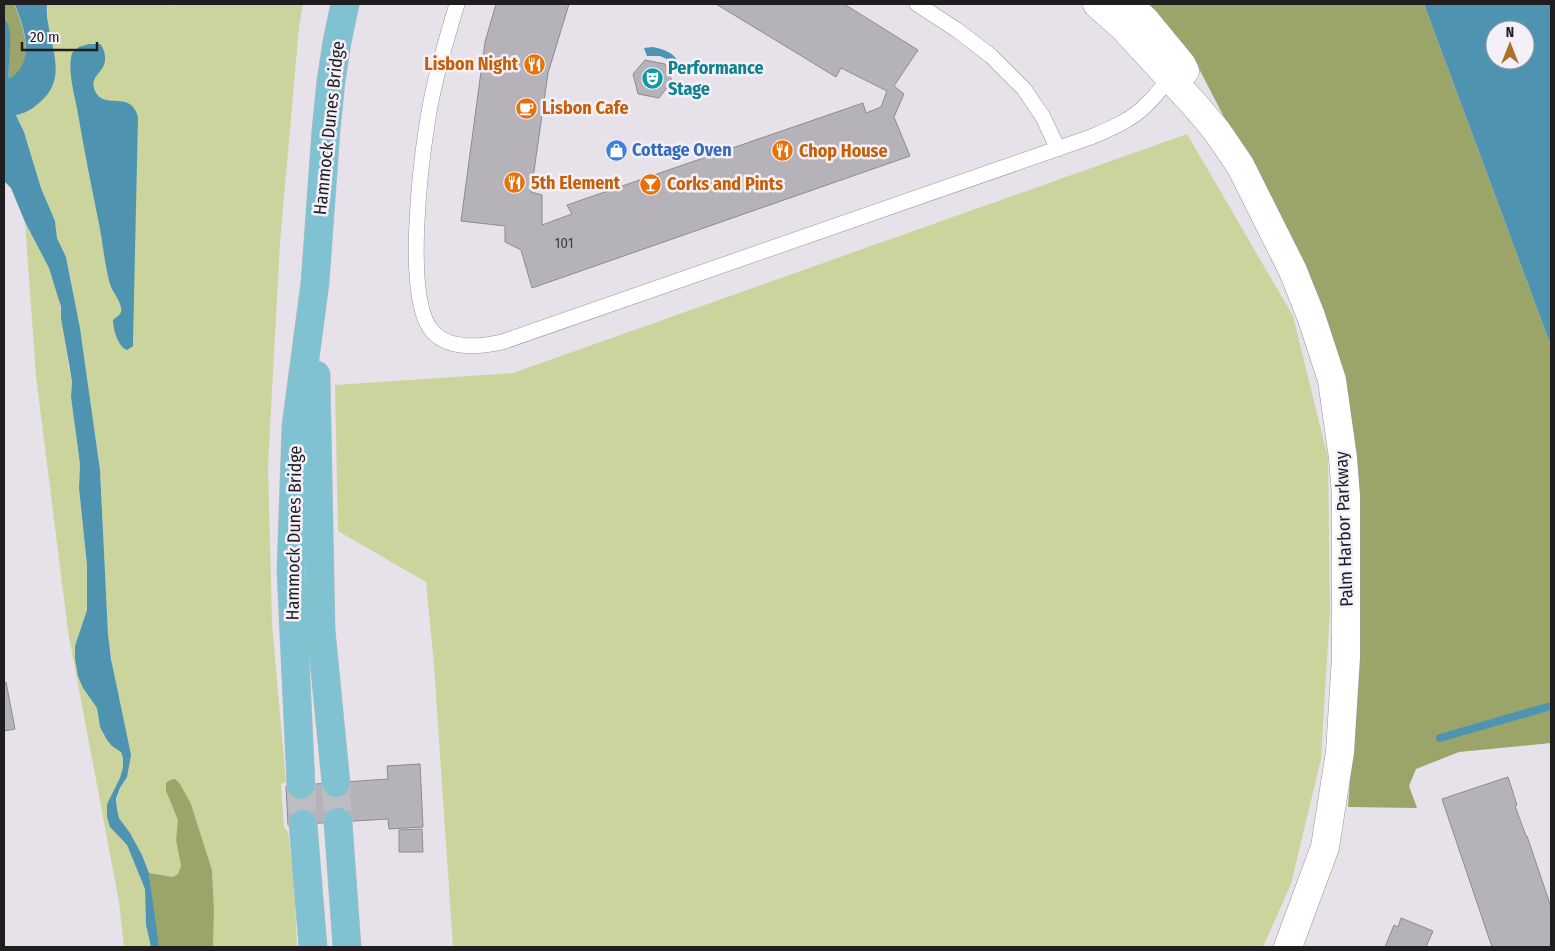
<svg xmlns="http://www.w3.org/2000/svg" width="1555" height="951" font-family="'Fira Sans Condensed',sans-serif">
<style>
.green{fill:#cad49c}
.forest{fill:#9ba569}
.water{fill:#4e94b1;fill-rule:evenodd}
.lines{fill:none;stroke-linecap:round;stroke-linejoin:round}
.stream{stroke:#4e94b1;stroke-width:8}
.building{fill:#b6b2ba;stroke:#8e8a91}
.primary-tunnel{stroke:#bfbbc2;stroke-width:28;stroke-dasharray:28 14;stroke-linecap:butt}
.service-casing{stroke:#98949b;stroke-width:16}
.tertiary-casing{stroke:#98949b;stroke-width:29}
.primary-casing{stroke:#c0c0c1;stroke-width:29}
.service{stroke:#fff;stroke-width:15}
.tertiary{stroke:#fff;stroke-width:28}
.primary{stroke:#80c2d1;stroke-width:28}
.labels{text-anchor:middle;stroke-width:5;stroke-linejoin:round;paint-order:stroke}
.number-label{font-size:15px;fill:#454246}
.food-label{font-size:18px;font-weight:bold;fill:#c56008;stroke:#f4f0f8;text-anchor:start}
.culture-label{font-size:18px;font-weight:bold;fill:#0d838f;stroke:#f4f0f8;text-anchor:start}
.street-label{font-size:18px;fill:#1f1d20;stroke:#f4f0f8}
.shop-label{font-size:18px;font-weight:bold;fill:#366cbe;stroke:#f4f0f8;text-anchor:start}
</style>
<rect width="100%" height="100%" fill="#e7e2ea"/>
<path class="green" d="M 47,4 L 170,4 L 175,6 L 177,4 L 303,4 L 299,27 L 280,242 L 268,466 L 272,624 L 286,782 L 281,784 L 284,827 L 288,832 L 294,881 L 297,947 L 213,947 L 214,910 L 212,870 L 191,804 L 166,791 L 179,820 L 176,840 L 181,866 L 178,875 L 173,877 L 149,873 C 144,860 138,846 130,834 C 127,828 122,823 119,817 C 113,802 119,789 127,777 L 108,634 L 100,470 L 80,328 L 66,257 L 57,238 L 55,221 L 41,188 L 24,132 L 16,114 L 23,114 L 48,23 Z
M 1187,134 L 1293,316 L 1328,458 L 1330,610 L 1321,759 L 1291,884 L 1263,947 L 453,947 L 434,665 L 426,582 L 338,531 L 335,385 L 513,373 Z
M 25,222 L 49,268 L 59,298 L 69,369 L 72,378 L 71,397 L 80,464 L 79,488 L 87,565 L 87,610 L 84,620 L 83,688 L 97,708 L 100,727 L 118,749 L 121,752 L 123,758 L 123,767 L 120,779 L 107,804 L 110,827 L 127,845 L 145,889 L 146,925 L 151,947 L 124,947 L 119,902 L 68,631 L 36,376 Z"/>
<path class="forest" d="M 4,4 L 17,4 L 15,6 C 22,24 34,57 18,73 C 16,76 12,78 9,80 L 7,21 L 4,16 Z
M 1148,4 L 1424,4 L 1551,346 L 1551,743 L 1459,752 L 1416,769 L 1409,786 L 1417,808 L 1348,807 L 1359,657 L 1305,263 L 1251,157 L 1233,131 L 1234,130 L 1226,121 L 1193,57 Z
M 175,779 L 180,784 L 191,804 L 212,870 L 214,910 L 213,947 L 159,947 L 157,939 L 149,873 L 173,877 L 178,874 L 181,866 L 176,840 L 178,820 L 166,791 L 166,783 L 170,780 Z"/>
<path class="water" d="M 17,4 L 47,4 C 44,39 73,75 39,103 C 32,109 26,113 16,115 L 24,132 L 41,188 L 55,221 L 57,238 L 66,257 L 80,328 L 100,470 L 108,634 L 111,659 L 131,755 L 127,777 L 120,788 L 116,799 L 117,809 L 119,818 L 130,833 L 142,855 L 149,873 L 159,947 L 151,947 L 146,925 L 145,889 L 127,845 L 110,827 L 107,817 L 107,804 L 120,778 L 123,767 L 123,758 L 121,752 L 112,746 L 107,740 L 100,727 L 97,708 L 83,688 L 78,676 L 75,659 L 75,646 L 87,610 L 87,565 L 79,488 L 80,464 L 71,397 L 72,381 L 61,318 L 61,307 L 49,268 L 25,222 L 11,188 L 4,181 L 4,16 C 16,35 7,59 9,79 C 36,63 25,30 15,5 Z
M 1424,4 L 1551,4 L 1551,346 ZM 1495,30 L 1525,30 L 1525,60 L 1495,60 Z
M 89,44 L 100,44 C 105,49 107,61 103,67 C 98,75 90,80 95,91 C 104,111 131,89 138,117 L 133,342 L 133,346 L 127,350 C 118,347 113,329 113,320 C 115,318 120,315 121,312 C 123,303 112,292 110,284 C 104,263 103,241 98,219 C 91,184 84,149 78,114 C 75,95 67,72 72,53 L 79,47 Z
M 652,47 C 664,49 676,53 679,65 L 671,68 L 669,60 L 660,56 L 647,56 L 644,48 Z"/>
<g class="lines">
<path class="stream" d="M 1440,738 L 1551,706"/>
</g>
<path class="building" d="M 496,4 L 569,4 L 548,73 L 531,192 L 542,195 L 542,225 L 572,214 L 567,205 L 863,103 L 866,113 L 881,107 L 887,91 L 841,68 L 836,77 L 716,4 L 844,4 L 918,50 L 894,86 L 904,94 L 894,117 L 910,156 L 532,288 L 521,250 L 505,242 L 505,226 L 461,221 L 485,42 Z
M 645,60 L 665,64 L 672,81 L 659,98 L 638,94 L 633,74 Z
M 6,682 L 15,729 L 4,731 L 4,683 Z
M 420,764 L 423,827 L 389,829 L 388,819 L 288,825 L 286,786 L 388,779 L 387,766 Z
M 1508,777 L 1517,805 L 1515,806 L 1526,836 L 1527,836 L 1551,907 L 1551,947 L 1492,947 L 1442,799 Z
M 422,829 L 423,852 L 399,852 L 399,830 Z
M 1401,918 L 1433,931 L 1426,947 L 1385,947 L 1394,925 L 1398,927 Z"/>
<g class="lines">
<path class="primary-tunnel" d="M 336,783 L 338,822
M 301,785 L 303,824"/>
<defs>
<path id="service" d="M 457,4 C 446,41 434,80 428,118 C 421,161 403,301 433,332 C 450,350 480,347 502,342 L 1091,137 C 1110,129 1130,121 1145,106 C 1156,96 1164,84 1174,74
M 917,4 L 957,30 L 991,56 L 1024,89 L 1043,117 L 1058,149"/>
<path id="tertiary" d="M 1097,4 L 1123,27 L 1194,104 L 1216,130 L 1240,165 L 1293,271 L 1311,316 L 1332,380 L 1343,458 L 1346,496 L 1346,657 L 1340,752 L 1325,847 L 1288,947
M 1128,4 L 1145,20 L 1182,65 L 1185,71"/>
<path id="primary" d="M 316,375 L 321,630 L 336,783
M 301,785 L 291,571 L 296,426 L 315,283 L 326,130 L 331,81 L 337,42 L 345,4
M 338,822 L 347,947
M 303,824 L 313,947"/>
</defs>
<use href="#service" class="service-casing"/>
<use href="#tertiary" class="tertiary-casing"/>
<use href="#primary" class="primary-casing"/>
<use href="#service" class="service"/>
<use href="#tertiary" class="tertiary"/>
<use href="#primary" class="primary"/>
</g>
<defs>
<symbol id="restaurant-disc" viewBox="-11 -11 22 22"><circle r="9.5" fill="#e8710a" stroke="#f4f0f8"/><path d="M-5-6h1v4h1v-4h1v4h1v-4h1v5L-1.5 .5V6h-2V.5L-5-1ZM5-6V6H3V1.5H1.5Q1.5-4 5-6Z" fill="#fff"/></symbol>
<symbol id="theatre-disc" viewBox="-11 -11 22 22"><circle r="9.5" fill="#0f9aa8" stroke="#f4f0f8"/><path d="M-5-5.5Q0-4 5-5.5V0Q5 5 0 6Q-5 5-5 0ZM-3.3-2.5H-1v1.5H-3.3ZM1-2.5H3.3v1.5H1ZM-2.8 1Q0 5.5 2.8 1Z" fill="#fff"/></symbol>
<symbol id="cafe-disc" viewBox="-11 -11 22 22"><circle r="9.5" fill="#e8710a" stroke="#f4f0f8"/><path d="M-5.5-4.5H6V0H3Q3 3.5 0 3.5H-2.5Q-5.5 3.5-5.5 0ZM3-3.2v2h1.7v-2ZM-6 4.5H4V6H-6Z" fill="#fff"/></symbol>
<symbol id="shop-disc" viewBox="-11 -11 22 22"><circle r="9.5" fill="#3f7fe0" stroke="#f4f0f8"/><path d="M-5-2.5h2.3a2.7 3.5 0 0 1 5.4 0H5L5.5 6h-11ZM-1.5-2.5h3a1.5 2.3 0 0 0-3 0Z" fill="#fff"/></symbol>
<symbol id="bar-disc" viewBox="-11 -11 22 22"><circle r="9.5" fill="#e8710a" stroke="#f4f0f8"/><path d="M-6-5H6L.8 .8V4.5H3.5V6h-7V4.5H-.8V.8Z" fill="#fff"/></symbol>
</defs>
<g fill-rule="evenodd">
<use href="#restaurant-disc" x="522" y="52" width="25" height="25"/>
<use href="#theatre-disc" x="640" y="66" width="25" height="25"/>
<use href="#cafe-disc" x="514" y="96" width="25" height="25"/>
<use href="#shop-disc" x="604" y="138" width="25" height="25"/>
<use href="#restaurant-disc" x="770" y="138" width="25" height="25"/>
<use href="#restaurant-disc" x="502" y="170" width="25" height="25"/>
<use href="#bar-disc" x="638" y="172" width="25" height="25"/>
</g>
<g class="labels">
<g class="number-label">
<text x="564" y="248">101</text>
</g>
<g class="food-label">
<text x="518" y="70" text-anchor="end">Lisbon Night</text>
<text x="542" y="114">Lisbon Cafe</text>
<text x="799" y="157">Chop House</text>
<text x="531" y="189">5th Element</text>
<text x="667" y="190">Corks and Pints</text>
</g>
<g class="culture-label">
<text x="668" y="74">Performance<tspan x="668" dy="21">Stage</tspan></text>
</g>
<g class="street-label">
<text transform="translate(329 128) rotate(-84)" y="6">Hammock Dunes Bridge</text>
<text transform="translate(1344 529) rotate(-92)" y="6">Palm Harbor Parkway</text>
<text transform="translate(294 533) rotate(-89)" y="6">Hammock Dunes Bridge</text>
</g>
<g class="shop-label">
<text x="632" y="156">Cottage Oven</text>
</g>
</g>
<rect width="1555" height="951" fill="none" stroke="#1f1d20" stroke-width="10"/>
<g transform="translate(1510 45)"><circle r="24" fill="#f4f0f8" stroke="#9f9ca2"/>
<path d="M0-4L9 19L0 12L-9 19Z" fill="#a8712c"/>
<text y="-8" font-size="14" font-weight="bold" text-anchor="middle" fill="#1f1d20">N</text>
</g>
<path d="M22 42v8h75v-8" fill="none" stroke="#1f1d20" stroke-width="2.5"/>
<text x="30" y="42" font-size="15" fill="#1f1d20" stroke="#f4f0f8" stroke-width="4" paint-order="stroke">20 m</text>
</svg>
